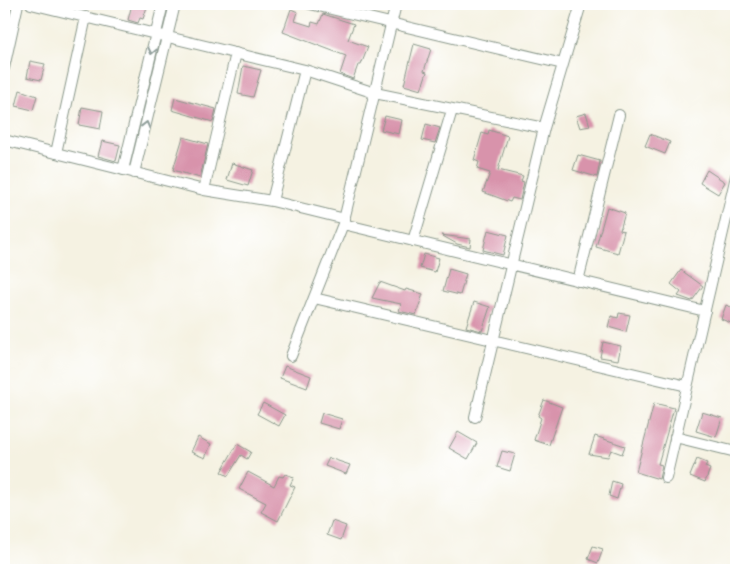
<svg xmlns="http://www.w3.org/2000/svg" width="740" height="574" font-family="'Shantell Sans',sans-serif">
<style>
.building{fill:#d893ab}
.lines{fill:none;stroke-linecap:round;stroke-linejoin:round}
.street-casing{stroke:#8a988b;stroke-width:12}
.street{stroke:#fff;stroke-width:10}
.oneway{stroke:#8f9e9a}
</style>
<rect width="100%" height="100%" fill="#fff"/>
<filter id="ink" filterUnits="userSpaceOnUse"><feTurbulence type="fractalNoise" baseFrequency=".02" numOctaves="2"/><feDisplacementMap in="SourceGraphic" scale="10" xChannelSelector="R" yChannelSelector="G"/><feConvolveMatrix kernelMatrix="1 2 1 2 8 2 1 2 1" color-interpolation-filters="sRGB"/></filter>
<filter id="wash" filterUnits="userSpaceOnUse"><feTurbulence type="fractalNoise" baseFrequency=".0096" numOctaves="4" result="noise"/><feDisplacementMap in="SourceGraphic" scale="20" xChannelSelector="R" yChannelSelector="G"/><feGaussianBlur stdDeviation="1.12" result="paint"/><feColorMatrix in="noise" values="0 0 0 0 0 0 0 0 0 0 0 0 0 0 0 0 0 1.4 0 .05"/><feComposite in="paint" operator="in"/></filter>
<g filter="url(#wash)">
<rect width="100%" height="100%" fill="#f5f2e2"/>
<g id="blocks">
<path class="building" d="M 132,4 L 148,4 L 143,19 L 140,18 L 138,23 L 128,20 Z
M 291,9 L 298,12 L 295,21 L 311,26 L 312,22 L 319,24 L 323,14 L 354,24 L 348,40 L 368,47 L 361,65 L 358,65 L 353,79 L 340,74 L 346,56 L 283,32 Z
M 414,44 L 431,49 L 424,71 L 427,72 L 421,90 L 404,85 Z
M 30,61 L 45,64 L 41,80 L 27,77 Z
M 243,66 L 261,70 L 253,97 L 238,94 Z
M 20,90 L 37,96 L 33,110 L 16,106 Z
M 175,98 L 216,109 L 213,122 L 172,110 Z
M 82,107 L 103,111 L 100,129 L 79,125 Z
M 586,113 L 590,126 L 580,128 L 576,116 Z
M 385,116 L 402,120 L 399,134 L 381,130 Z
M 426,124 L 440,128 L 435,143 L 422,140 Z
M 489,130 L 508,136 L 498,170 L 523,176 L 521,181 L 524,182 L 520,200 L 512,198 L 510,202 L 483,192 L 490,173 L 477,169 L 479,162 L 474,160 L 482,133 L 488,135 Z
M 650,134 L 670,142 L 665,154 L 645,146 Z
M 183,137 L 208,144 L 200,178 L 173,170 Z
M 102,141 L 120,145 L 116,161 L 98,156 Z
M 578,155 L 600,161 L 597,177 L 573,170 Z
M 232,163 L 253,170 L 248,186 L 227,180 Z
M 707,170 L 725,182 L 718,194 L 700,183 Z
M 607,207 L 625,213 L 620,230 L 624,231 L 618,253 L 596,247 Z
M 488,230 L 508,235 L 503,255 L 483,250 Z
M 441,235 L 471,239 L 470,247 L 457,244 Z
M 424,254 L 439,258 L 435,272 L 420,268 Z
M 449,269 L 466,274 L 460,295 L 443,291 Z
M 681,270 L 703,286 L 692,301 L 678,296 L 681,292 L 671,284 Z
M 380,282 L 405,291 L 406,289 L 423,294 L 416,315 L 399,311 L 401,304 L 372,298 Z
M 474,302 L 490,307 L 482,331 L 466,327 Z
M 726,305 L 736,309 L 736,325 L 721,319 Z
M 619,313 L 630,315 L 626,332 L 608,327 L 611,316 L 618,318 Z
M 603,342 L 621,346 L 618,360 L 600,357 Z
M 285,366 L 311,376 L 307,388 L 280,378 Z
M 544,400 L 562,407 L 549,445 L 534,440 L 541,418 L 538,416 Z
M 263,403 L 285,415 L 279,426 L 257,414 Z
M 654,403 L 674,408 L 658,464 L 662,465 L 659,479 L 636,472 Z
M 702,412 L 722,418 L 716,437 L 696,431 Z
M 322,413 L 342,419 L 339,429 L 319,423 Z
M 458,432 L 477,443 L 468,459 L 449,448 Z
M 595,436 L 625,446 L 622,454 L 611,450 L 608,457 L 589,454 Z
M 198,437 L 211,444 L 205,458 L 191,452 Z
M 237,444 L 251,452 L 247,459 L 241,455 L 228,476 L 221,472 Z
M 502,451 L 515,454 L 510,471 L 497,467 Z
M 329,458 L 350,465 L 346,474 L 325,466 Z
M 697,459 L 707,463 L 705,467 L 710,469 L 705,482 L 690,476 Z
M 248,472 L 274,486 L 279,476 L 283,477 L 285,474 L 294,477 L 290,485 L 295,487 L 278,521 L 261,512 L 266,503 L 239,489 Z
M 612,481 L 621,484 L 617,499 L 609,496 Z
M 332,521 L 346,526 L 341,540 L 327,535 Z
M 593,546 L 603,549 L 598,563 L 588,559 Z"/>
</g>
</g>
<g filter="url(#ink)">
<use href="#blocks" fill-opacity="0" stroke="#8a988b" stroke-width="1"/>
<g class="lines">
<defs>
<path id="street" d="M 31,4 L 305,70 L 375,93 L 544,128
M 310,4 L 563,64
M 4,68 L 18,4
M 4,140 L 204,190 L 272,201 L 345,219
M 56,153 L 86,17
M 123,170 L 163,4
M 134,173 L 175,4
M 204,190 L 236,53
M 272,201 L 305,70
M 343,224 L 705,311
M 413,241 L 452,110
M 578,281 L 619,115
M 314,298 L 687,386
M 291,356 L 343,224 L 396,4
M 475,417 L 544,128 L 581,4
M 675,437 L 736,452
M 666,478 L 736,176"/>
</defs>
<use href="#street" class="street-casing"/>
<use href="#street" class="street"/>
</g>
<defs><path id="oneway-chevron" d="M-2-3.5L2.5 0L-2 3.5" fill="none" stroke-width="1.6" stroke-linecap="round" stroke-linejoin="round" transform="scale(1.25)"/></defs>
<g class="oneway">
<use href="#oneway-chevron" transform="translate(152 51) rotate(103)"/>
<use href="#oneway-chevron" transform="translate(146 125) rotate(-76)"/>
</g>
</g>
<rect width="740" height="574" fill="none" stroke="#fff" stroke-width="20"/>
</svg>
